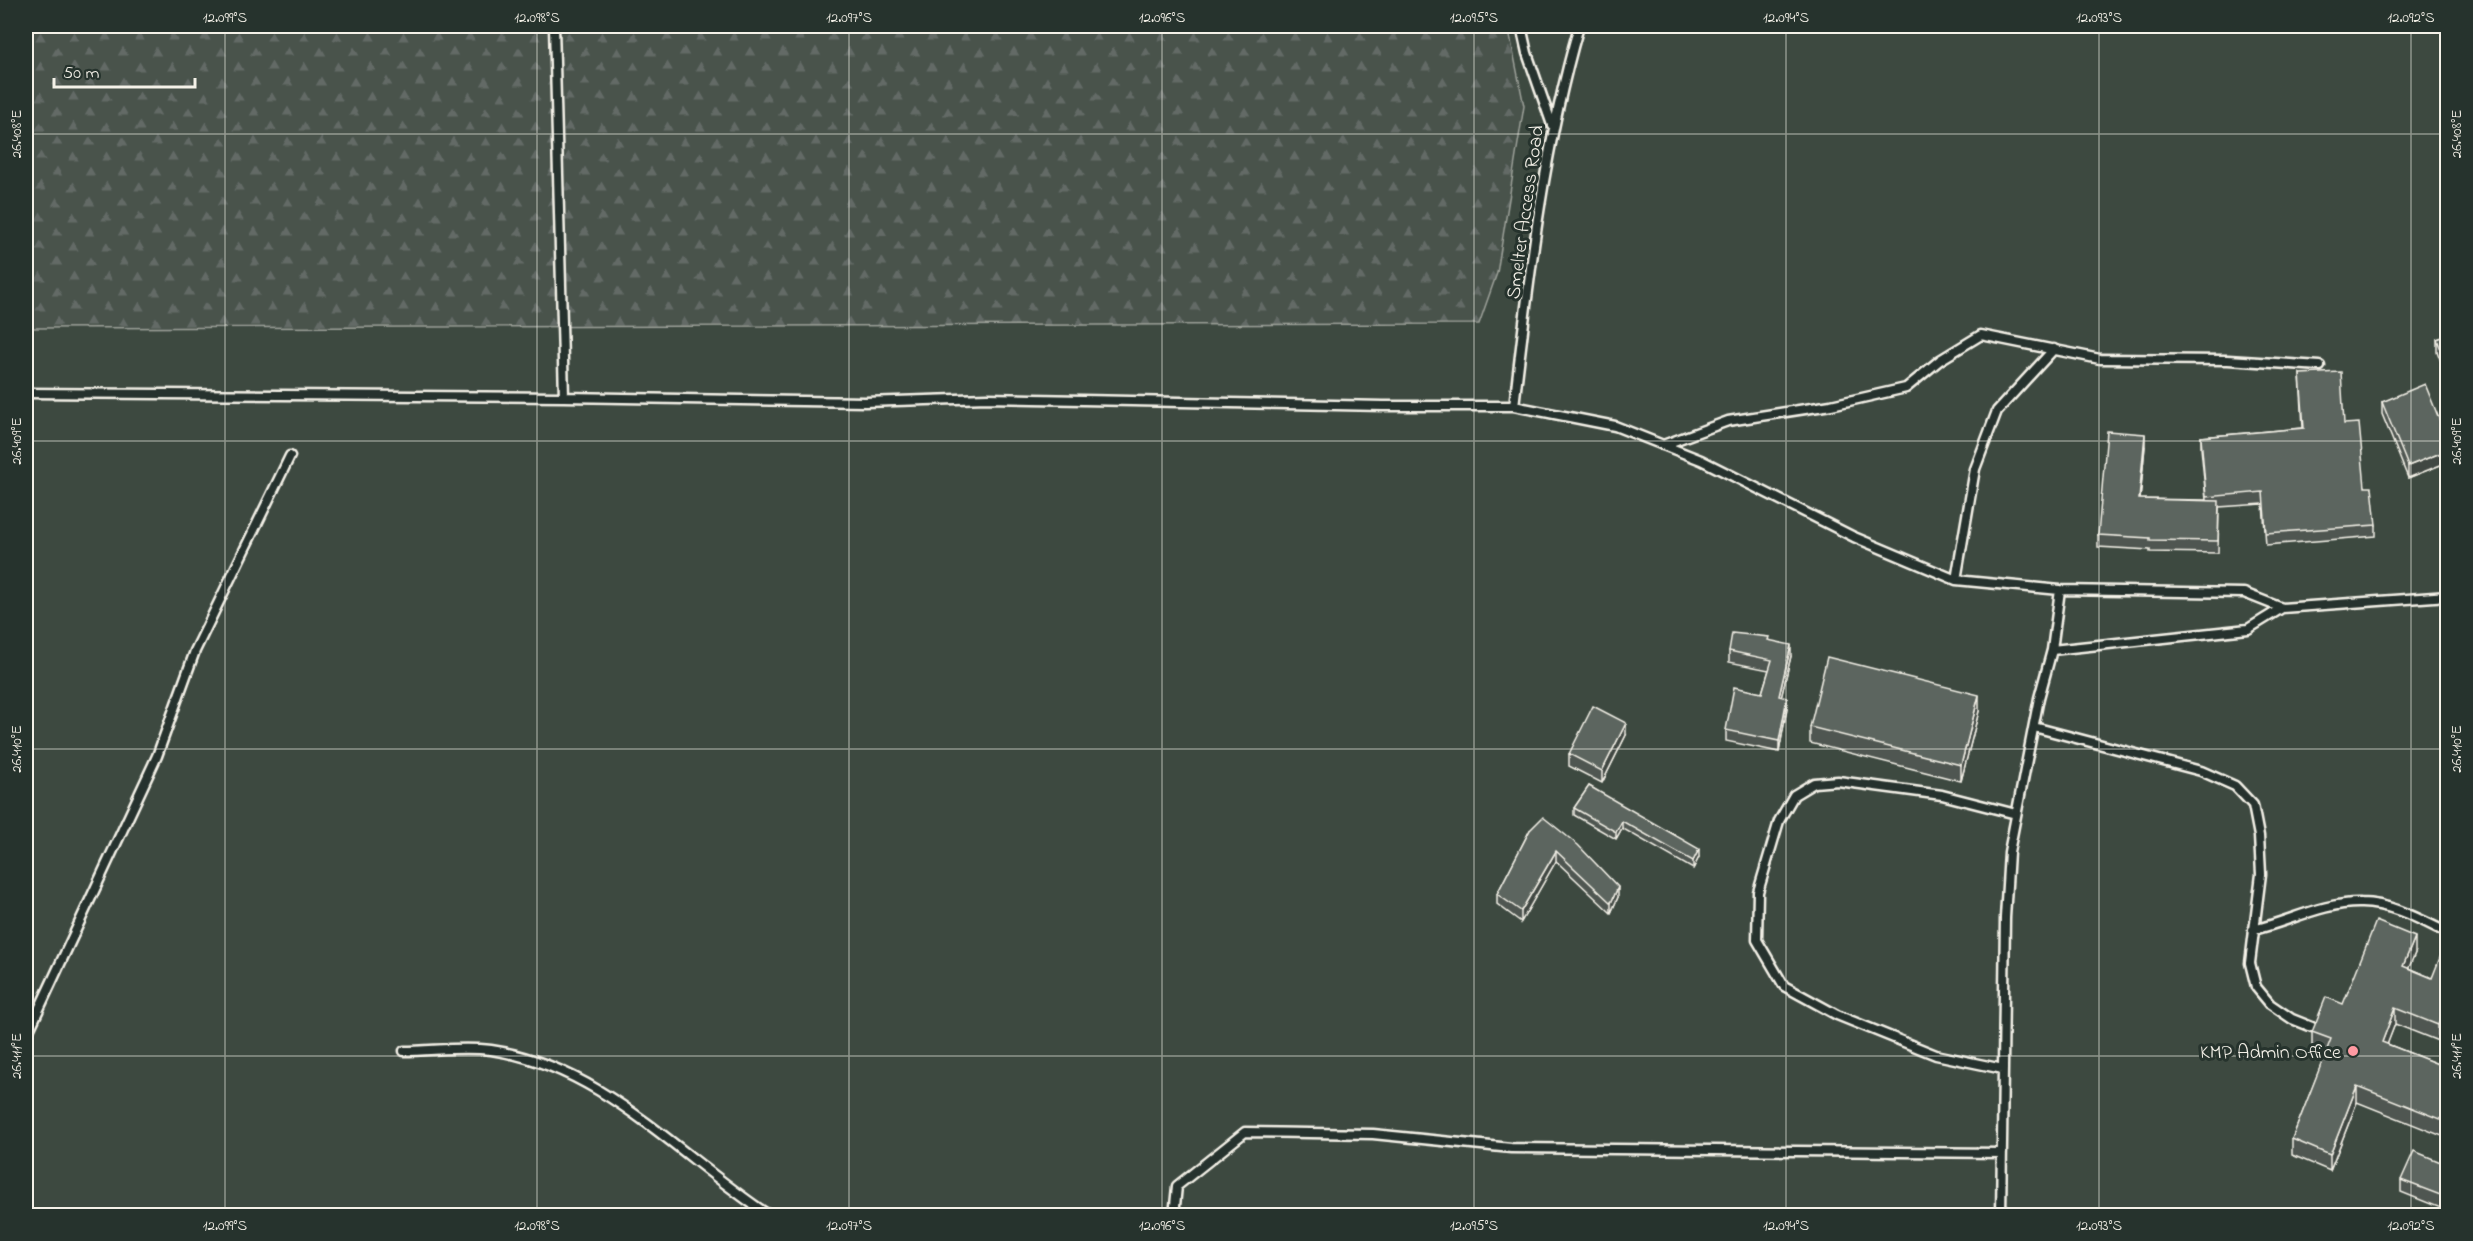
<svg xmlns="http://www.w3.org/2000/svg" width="2473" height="1241" font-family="'Indie Flower',sans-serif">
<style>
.built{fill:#3c4841}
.forest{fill:url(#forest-firs);stroke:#9ea29a;stroke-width:1.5}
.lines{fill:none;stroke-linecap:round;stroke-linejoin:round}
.service-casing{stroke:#f4f1e8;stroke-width:13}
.service{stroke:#26332d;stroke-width:8}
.wall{fill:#4f5751;stroke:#f4f1e8;stroke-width:1.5}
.shaded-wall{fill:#404742;stroke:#f4f1e8;stroke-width:1.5}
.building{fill:#5c655e;stroke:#f4f1e8;stroke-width:1.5}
.ticks{fill:none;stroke:#f4f1e8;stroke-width:1.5;stroke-opacity:0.45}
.poi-dot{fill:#ff9aa2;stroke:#26332d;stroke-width:2}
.labels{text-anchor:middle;stroke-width:6;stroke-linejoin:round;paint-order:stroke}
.street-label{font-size:20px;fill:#f4f1e8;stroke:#26332d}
.poi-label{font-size:20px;fill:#f4f1e8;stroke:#26332d;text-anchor:end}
.neatline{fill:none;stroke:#f4f1e8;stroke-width:2}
.ticks-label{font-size:15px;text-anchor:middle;fill:#f4f1e8}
</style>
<defs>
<pattern id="forest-firs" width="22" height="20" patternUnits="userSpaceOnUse" patternTransform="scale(1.5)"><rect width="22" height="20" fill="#48524c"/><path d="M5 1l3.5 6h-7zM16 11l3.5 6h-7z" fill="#636b66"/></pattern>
</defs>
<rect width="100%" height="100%" fill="#2e3b34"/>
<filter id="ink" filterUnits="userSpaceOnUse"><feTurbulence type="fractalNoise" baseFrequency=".0167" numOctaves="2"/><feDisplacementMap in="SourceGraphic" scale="12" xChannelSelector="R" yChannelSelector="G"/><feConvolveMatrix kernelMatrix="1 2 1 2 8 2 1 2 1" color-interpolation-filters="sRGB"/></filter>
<g filter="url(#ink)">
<path class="built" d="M 1508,26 L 2447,26 L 2447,1215 L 26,1215 L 26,328 L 1479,324 L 1497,273 L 1524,106 Z"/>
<path class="forest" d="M 26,26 L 1508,26 L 1524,106 L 1497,273 L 1479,324 L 26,328 Z"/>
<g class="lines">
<defs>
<path id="service" d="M 554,26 L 564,397
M 1521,26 L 1527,53 L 1552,125
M 26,393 L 564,397 L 865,402 L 987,398 L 1383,406 L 1514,406 L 1615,426 L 1663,445 L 1701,460 L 1854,537 L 1956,580 L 2060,590 L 2244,593 L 2282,608 L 2448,596
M 1514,406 C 1529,278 1543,150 1579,26
M 1663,445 L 1728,421 L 1831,405 L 1906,388 L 1940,360 L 1981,335 L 2100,359 L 2228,360 L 2320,366
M 1956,580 L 1975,469 L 1997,411 L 2054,349
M 2052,650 L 2248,629 L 2282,608
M 2034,727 L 2201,771 L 2235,786 L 2253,805 L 2259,836 L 2261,874 L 2250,963 L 2256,987 L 2270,1004 L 2292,1019 L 2312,1027
M 2253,930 C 2288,922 2324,902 2361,903 C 2391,903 2421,920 2448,933
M 26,1037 L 157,756 L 195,651 L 290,456
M 404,1051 C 432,1051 463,1046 491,1050 C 602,1066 680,1157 770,1216
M 2003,1069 L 1936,1055 L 1837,1015 L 1784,986 L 1757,940 L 1758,892 L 1779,821 L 1794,795 L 1814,783 L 1838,781 L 1942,795 L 2016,814
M 1174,1216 L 1177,1186 L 1245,1132 L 1373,1134 L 1511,1148 L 2002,1153
M 2001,1216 L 2005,918 L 2009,852 L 2039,698 L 2052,650 L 2060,590"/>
</defs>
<use href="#service" class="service-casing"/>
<use href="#service" class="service"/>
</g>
<path class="wall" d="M 2448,335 L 2448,380 L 2437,351 L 2437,339 Z
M 2300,374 L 2344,424 L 2365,487 L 2376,525 L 2376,536 L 2266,545 L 2263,504 L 2219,507 L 2218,553 L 2150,552 L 2150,550 L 2098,547 L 2098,535 L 2145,446 L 2140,499 L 2206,500 L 2201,448 L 2201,437 L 2303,428 Z
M 2382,402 L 2448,441 L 2448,462 L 2408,478 L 2382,414 Z
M 1768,640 L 1791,656 L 1781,697 L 1787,708 L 1779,752 L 1726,741 L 1726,730 L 1762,693 L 1769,670 L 1729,662 L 1729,651 Z
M 1979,711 L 1961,781 L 1810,743 L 1810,727 Z
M 1626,735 L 1602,783 L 1569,766 L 1569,754 Z
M 1589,786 L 1699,857 L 1693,869 L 1622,828 L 1616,839 L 1574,815 L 1574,808 Z
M 1530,830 L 1618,897 L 1611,913 L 1556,861 L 1521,922 L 1497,904 L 1497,894 Z
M 2448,952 L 2448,1016 L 2438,1041 L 2395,1024 L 2387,1044 L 2448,1068 L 2447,1138 L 2357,1102 L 2330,1171 L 2292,1155 L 2292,1139 L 2326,1053 L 2312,1048 L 2312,1032 L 2343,1004 L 2415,953 L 2408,968 L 2432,978 Z
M 2448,1165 L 2448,1211 L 2401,1192 L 2401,1180 Z"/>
<path class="shaded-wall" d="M 2145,434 L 2145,446 L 2139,511 L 2139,499 Z
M 2448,450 L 2448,462 L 2408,478 L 2408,466 Z
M 1791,645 L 1791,656 L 1779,707 L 1779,696 Z
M 1979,695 L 1979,711 L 1961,781 L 1961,765 Z
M 1787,698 L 1787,708 L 1779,752 L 1779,741 Z
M 1626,723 L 1626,735 L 1602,783 L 1602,771 Z
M 1622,821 L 1622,828 L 1616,839 L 1616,832 Z
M 1699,849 L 1699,857 L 1693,869 L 1693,861 Z
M 1556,851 L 1556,861 L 1521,922 L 1521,911 Z
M 1618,887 L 1618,897 L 1611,913 L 1611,903 Z
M 2415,937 L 2415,953 L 2403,982 L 2403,966 Z
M 2448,1000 L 2448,1016 L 2438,1041 L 2438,1025 Z
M 2395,1008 L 2395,1024 L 2382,1058 L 2382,1042 Z
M 2357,1086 L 2357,1102 L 2330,1171 L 2330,1155 Z"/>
<path class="building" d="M 2448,335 L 2448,368 L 2437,339 Z
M 2341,372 L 2344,424 L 2359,423 L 2365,487 L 2372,487 L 2376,525 L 2266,533 L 2263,492 L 2206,497 L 2201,437 L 2304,428 L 2300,374 Z
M 2425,384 L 2448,441 L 2448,450 L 2408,466 L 2382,402 Z
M 2107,431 L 2145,434 L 2139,499 L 2219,501 L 2218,541 L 2150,540 L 2150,538 L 2098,535 Z
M 1732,633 L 1769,637 L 1768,640 L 1791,645 L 1779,696 L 1787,698 L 1779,741 L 1726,730 L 1734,687 L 1762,693 L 1772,660 L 1729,651 Z
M 1827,657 L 1979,695 L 1961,765 L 1810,727 Z
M 1593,706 L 1626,723 L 1602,771 L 1569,754 Z
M 1589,786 L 1699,849 L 1693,861 L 1622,821 L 1616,832 L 1574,808 Z
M 1543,817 L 1578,845 L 1618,887 L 1611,903 L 1556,851 L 1521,911 L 1497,894 L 1530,830 Z
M 2376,921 L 2415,937 L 2403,966 L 2432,978 L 2443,950 L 2448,952 L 2448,1000 L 2438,1025 L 2395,1008 L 2382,1042 L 2448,1068 L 2448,1122 L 2357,1086 L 2330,1155 L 2292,1139 L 2331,1039 L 2312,1032 L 2326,997 L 2343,1004 Z
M 2414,1151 L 2448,1165 L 2448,1198 L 2401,1180 Z"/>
</g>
<path class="ticks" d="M 225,26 L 225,1216M 537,26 L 537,1216M 849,26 L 849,1216M 1162,26 L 1162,1216M 1474,26 L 1474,1216M 1786,26 L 1786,1216M 2099,26 L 2099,1216M 2411,26 L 2411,1216M 26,134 L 2448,134M 26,441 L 2448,441M 26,749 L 2448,749M 26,1056 L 2448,1056"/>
<circle class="poi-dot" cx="2353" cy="1051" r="6"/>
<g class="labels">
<g class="street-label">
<text transform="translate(1524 212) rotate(-82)" y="7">Smelter Access Road</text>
</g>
<g class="poi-label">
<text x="2341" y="1058">KMP Admin Office</text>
</g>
</g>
<rect width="2473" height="1241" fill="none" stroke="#26332d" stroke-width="66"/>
<path d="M54 78v9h141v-9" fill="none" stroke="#f4f1e8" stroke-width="3"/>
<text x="63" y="78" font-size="18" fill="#f4f1e8" stroke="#26332d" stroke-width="4.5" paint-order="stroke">50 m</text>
<rect x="33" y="33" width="2407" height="1175" class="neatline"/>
<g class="ticks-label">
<text x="225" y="22">12.099°S</text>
<text x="537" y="22">12.098°S</text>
<text x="849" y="22">12.097°S</text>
<text x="1162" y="22">12.096°S</text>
<text x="1474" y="22">12.095°S</text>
<text x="1786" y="22">12.094°S</text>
<text x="2099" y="22">12.093°S</text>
<text x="2411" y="22">12.092°S</text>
<text transform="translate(2456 134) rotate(-90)" y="5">26.408°E</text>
<text transform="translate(16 134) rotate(-90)" y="5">26.408°E</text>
<text transform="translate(2456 441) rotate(-90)" y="5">26.409°E</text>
<text transform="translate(16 441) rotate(-90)" y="5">26.409°E</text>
<text transform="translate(2456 749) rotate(-90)" y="5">26.410°E</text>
<text transform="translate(16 749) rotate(-90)" y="5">26.410°E</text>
<text transform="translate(2456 1056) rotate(-90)" y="5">26.411°E</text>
<text transform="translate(16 1056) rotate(-90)" y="5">26.411°E</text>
<text x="225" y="1230">12.099°S</text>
<text x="537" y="1230">12.098°S</text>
<text x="849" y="1230">12.097°S</text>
<text x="1162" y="1230">12.096°S</text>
<text x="1474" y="1230">12.095°S</text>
<text x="1786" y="1230">12.094°S</text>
<text x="2099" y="1230">12.093°S</text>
<text x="2411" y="1230">12.092°S</text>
</g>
</svg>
